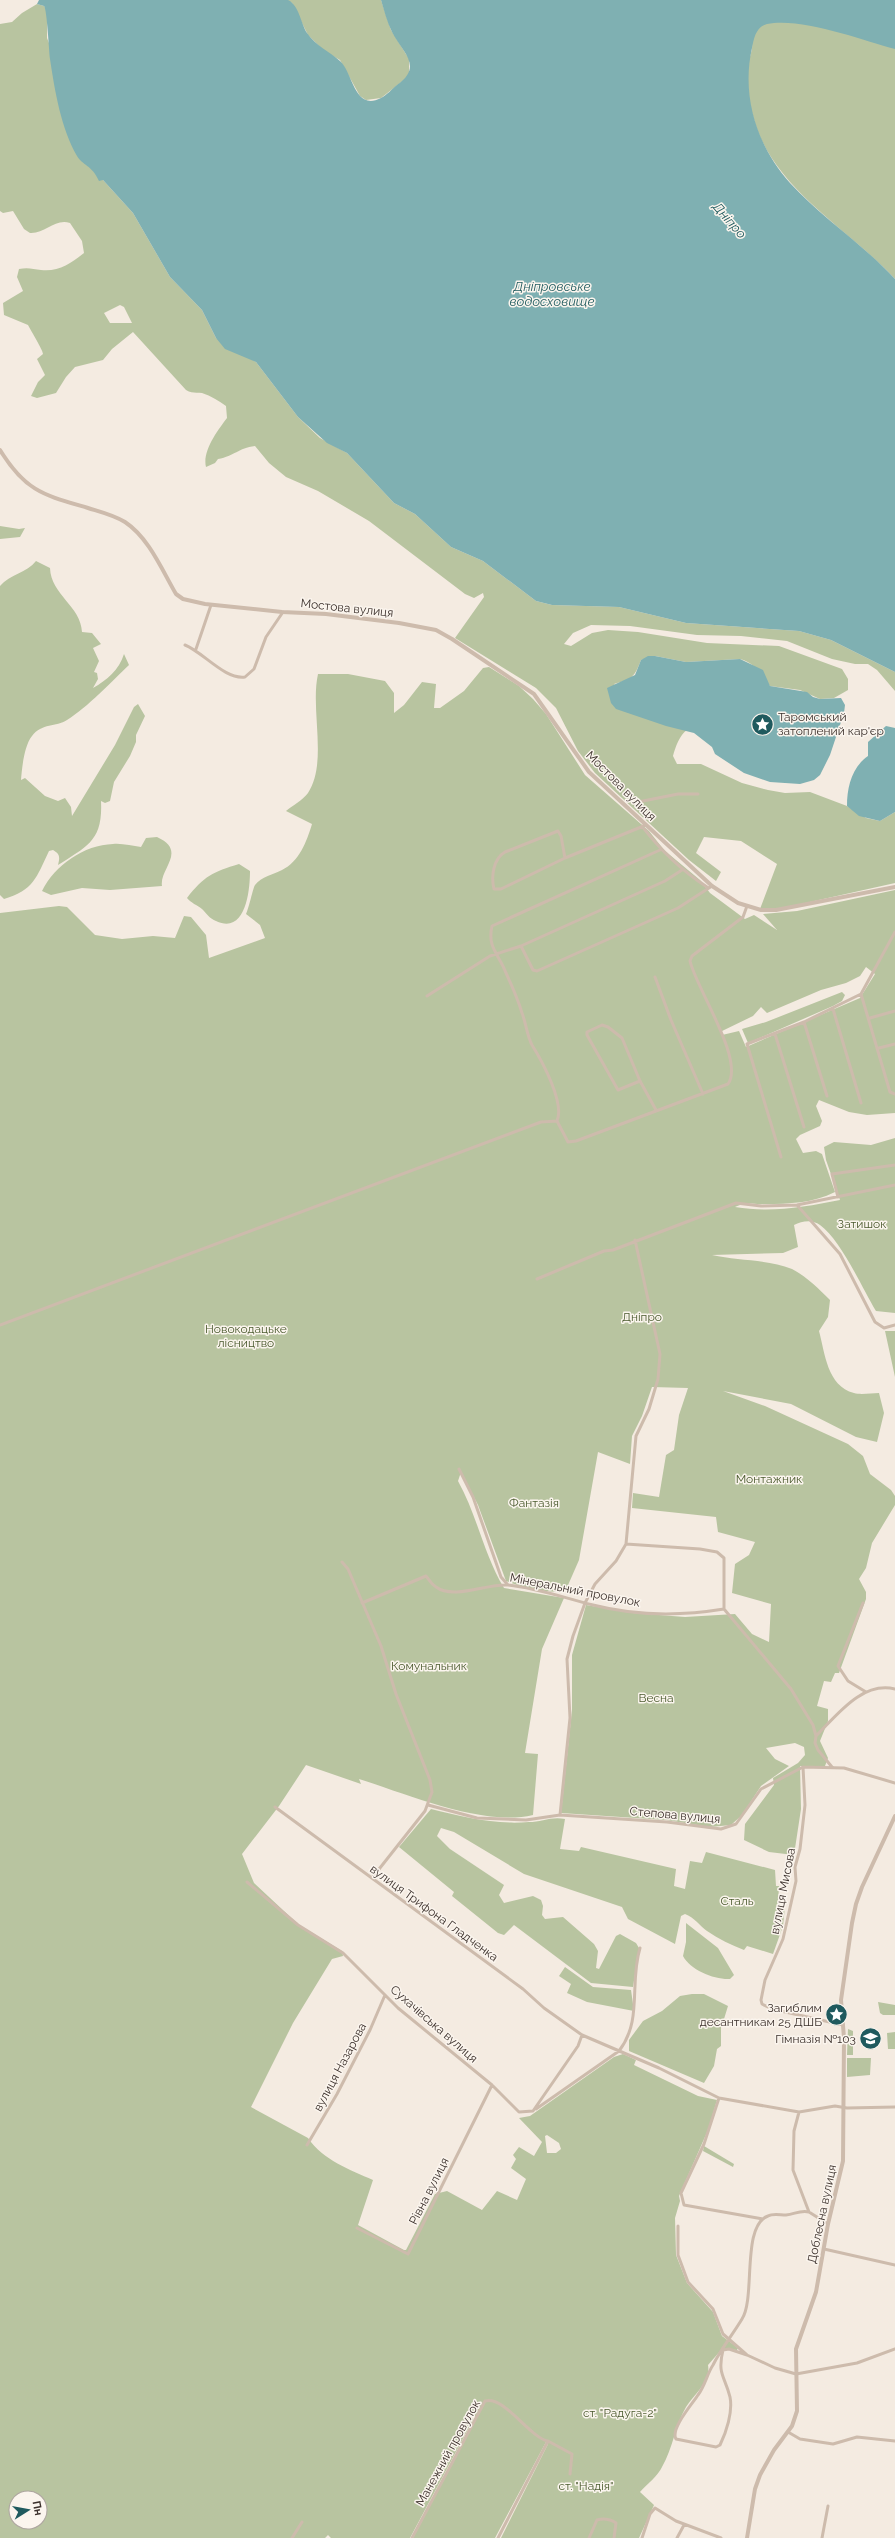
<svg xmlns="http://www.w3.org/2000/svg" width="895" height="2538" font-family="Raleway,sans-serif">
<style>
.green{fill:#b8c4a0;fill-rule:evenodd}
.water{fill:#7fb0b2}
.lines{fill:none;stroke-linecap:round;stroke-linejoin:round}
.minor{stroke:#cdbbac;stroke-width:3}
.tertiary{stroke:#cdbbac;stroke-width:4}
.labels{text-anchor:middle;stroke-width:3;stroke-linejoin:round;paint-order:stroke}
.street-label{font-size:12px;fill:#3b302b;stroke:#fbf5ee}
.poi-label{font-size:12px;fill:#3b302b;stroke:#fbf5ee;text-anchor:end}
.park-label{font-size:12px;fill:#4a5a2e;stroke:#fbf5ee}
.water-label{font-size:13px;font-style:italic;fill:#1f5a5e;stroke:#fbf5ee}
</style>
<rect width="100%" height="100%" fill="#f4ebe1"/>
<path class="green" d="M 286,0 L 381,0 L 391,30 L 409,59 L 409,76 L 381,98 L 366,100 L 360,96 L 340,60 L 324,51 L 308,35 L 292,3 Z
M 739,0 L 895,0 L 895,279 C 848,228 771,188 753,116 C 748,100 747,81 748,65 C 749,58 753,50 752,44 C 750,29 743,14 739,0 Z
M 37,4 L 44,6 L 47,11 L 47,38 L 103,180 L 133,213 L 170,277 L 202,310 L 216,338 L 256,362 L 298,417 L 320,438 L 347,453 L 394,503 L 415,514 L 451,547 L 483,561 L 536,601 L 552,605 L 619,607 L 686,623 L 799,631 L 831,640 L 895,672 L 895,691 L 877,670 L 868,664 L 855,664 L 832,659 L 787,641 L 741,636 L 697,635 L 630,626 L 591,625 L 573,633 L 564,644 L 571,646 L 592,633 L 608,630 L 638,632 L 707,643 L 779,646 L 842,669 L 848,679 L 848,690 L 834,698 L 820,699 L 800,690 L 770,686 C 762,675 755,663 740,659 L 686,662 L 655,656 L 641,660 C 634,678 632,679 614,684 C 640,709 650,723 687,730 C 680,734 675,748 673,756 L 677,764 L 701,764 L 742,783 L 768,790 L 785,793 L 810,792 L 847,806 L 866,818 L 880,821 L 895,812 L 895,883 L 783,908 L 760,909 L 777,864 L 741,841 L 704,837 L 696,853 L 721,872 L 716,881 L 689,860 L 595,773 L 578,751 L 556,708 L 536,688 L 455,638 L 484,597 L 483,593 L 474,598 L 465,594 L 369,521 L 318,491 L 286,477 L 269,463 L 255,446 C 238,448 235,456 218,459 L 215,463 L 206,467 C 202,451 218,430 227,418 L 226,406 C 219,401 211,396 202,393 C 196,392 192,394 186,390 L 133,332 L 112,349 L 103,360 L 75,367 L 66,377 L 56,393 L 37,398 L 31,396 L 38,382 L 45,375 L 37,359 L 43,354 C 43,350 31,331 28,325 L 4,315 L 3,303 L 23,291 L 17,277 L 19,269 C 28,267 33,269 41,270 C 59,272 71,263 84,253 L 82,241 L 70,223 C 55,218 45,234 30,233 L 24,229 L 13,211 L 3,213 L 0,211 L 0,24 L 12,22 L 22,13 ZM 120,305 L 124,307 L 132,323 L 110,323 L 104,313 Z
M 0,526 L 19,529 L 25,528 L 20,537 L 0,539 Z
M 36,561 L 50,568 C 51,595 81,606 82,632 L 92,633 L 101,644 L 93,648 L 99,661 L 94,672 L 97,673 L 98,679 L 93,688 C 107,680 119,670 124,654 L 129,665 C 111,682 88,707 67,720 C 56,727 42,723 32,736 C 24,746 22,768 21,780 L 25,778 L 45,796 L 58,801 L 65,798 L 71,807 L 72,816 L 115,745 L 134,707 L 138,704 L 145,716 L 136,735 L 136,742 L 130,756 L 114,782 L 110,801 L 105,803 L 101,801 C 103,841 87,846 58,865 C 60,857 60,854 53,850 L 49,851 C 36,878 34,890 4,899 L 0,895 L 0,586 C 10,574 27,573 36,561 Z
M 489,667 L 519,686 L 533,699 L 546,714 L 585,775 L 649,831 L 664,850 L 700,880 L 710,893 L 745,919 L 754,915 L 777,930 L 763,914 L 797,911 L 895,890 L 895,1113 L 867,1115 L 849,1112 L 819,1100 L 816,1106 L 822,1121 L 820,1126 L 800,1135 L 796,1139 L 803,1153 L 816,1151 L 822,1154 L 835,1192 C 813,1203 789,1204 765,1204 C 752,1205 749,1201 735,1207 C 771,1213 805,1207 840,1200 L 826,1160 L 824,1147 L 834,1142 L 871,1145 L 895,1138 L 895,1313 L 876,1311 C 862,1288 841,1240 820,1225 C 812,1219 802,1221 794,1225 L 798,1247 L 783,1253 L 712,1255 C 738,1261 767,1259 792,1269 C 806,1276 819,1289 830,1300 L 828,1317 L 819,1331 C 825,1353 827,1386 854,1393 C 861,1395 871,1393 879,1393 L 884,1413 L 877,1442 L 856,1437 L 791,1404 L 723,1391 L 765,1406 L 848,1444 L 863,1456 L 870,1474 L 891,1490 L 895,1496 L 895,1505 L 872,1543 L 866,1568 L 859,1579 L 866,1592 L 866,1599 L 839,1673 L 835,1673 L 831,1682 L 824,1681 L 817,1706 L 828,1709 L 828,1721 L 820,1741 L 828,1758 L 825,1766 L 800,1766 L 801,1809 L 794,1855 L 769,1852 L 744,1840 L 745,1824 L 774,1785 L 773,1778 L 798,1763 L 805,1755 L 804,1747 L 795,1743 L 766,1748 L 775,1759 L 789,1766 L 761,1786 L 742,1815 L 731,1825 L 710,1827 L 666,1820 L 561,1813 L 572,1710 L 572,1655 L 586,1605 L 633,1613 L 685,1617 L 735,1614 L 752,1634 L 769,1642 L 771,1604 L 732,1593 L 735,1564 L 749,1555 L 755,1542 L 718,1532 L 716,1517 L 632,1508 L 633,1493 L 659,1497 L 666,1455 L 674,1450 L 679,1415 L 688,1388 L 652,1387 L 642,1416 L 632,1436 L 630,1464 L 598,1452 L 579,1560 L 565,1592 C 545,1592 525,1589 506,1581 L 478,1505 L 461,1472 L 458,1481 C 477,1515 484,1555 504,1588 L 564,1598 L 542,1649 L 525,1753 L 538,1754 L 533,1815 C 483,1827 407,1794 359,1779 L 361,1784 L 306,1765 L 279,1806 L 242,1854 L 254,1883 L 299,1925 L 342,1951 L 343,1956 L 332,1959 L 293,2023 L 251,2107 L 308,2138 C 323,2160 350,2170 373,2180 L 358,2225 L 404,2250 L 406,2250 L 435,2194 L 447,2191 L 482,2210 L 497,2191 L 517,2200 L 526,2179 L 511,2168 L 516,2159 L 513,2155 L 519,2147 L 534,2156 L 542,2142 L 519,2118 L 530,2116 L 614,2057 L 623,2054 L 636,2060 L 634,2065 L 698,2096 L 717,2100 L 708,2130 L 679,2196 L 680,2201 L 675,2218 L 676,2255 L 687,2283 L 713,2312 L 722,2336 L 738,2348 L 737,2350 L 722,2349 L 708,2365 C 711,2381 694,2395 686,2407 C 675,2426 673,2448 662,2467 C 658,2476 647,2484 640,2492 L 654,2505 L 639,2538 L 501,2538 L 548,2444 L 546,2442 L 495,2538 L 413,2538 L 477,2416 L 472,2417 L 473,2420 L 410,2538 L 331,2538 L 328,2535 L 325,2538 L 0,2538 L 0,913 L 59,906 L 67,907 L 95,935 L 122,939 L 153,936 L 175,938 L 184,916 L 191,917 L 206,935 L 209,958 L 265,938 L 260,925 L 246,914 C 249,908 253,888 255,885 C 261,877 274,874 282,870 C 299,862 307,841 312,824 L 286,811 C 292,806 303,800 308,793 C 328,762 310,710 318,674 L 348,674 L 385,681 L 394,693 L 394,713 L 404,705 L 422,682 L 436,684 L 434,708 L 440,708 L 464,691 L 483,668 ZM 866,967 L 875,974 L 860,998 L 746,1047 L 739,1031 L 722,1035 L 720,1032 L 753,1016 L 761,1007 L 767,1013 L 821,990 L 846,983 L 860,976 ZM 547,2135 L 559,2143 L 561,2149 L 556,2153 L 547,2153 L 545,2136 ZM 16,2498 L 40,2498 L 40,2522 L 16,2522 Z
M 157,837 C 188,851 159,869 162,886 L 110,890 L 82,888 L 51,895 L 42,891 C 55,865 84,845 113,844 C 122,843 132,846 141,847 L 146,838 Z
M 239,864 L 250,871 C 250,890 246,935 216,921 C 210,919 206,913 202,909 C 197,905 191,903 187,898 C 204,876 213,872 239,864 Z
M 842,992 L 845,995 L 842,1001 L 833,1006 L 748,1043 L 742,1029 L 766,1022 Z
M 885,1331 L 895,1331 L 895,1377 Z
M 431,1809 C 464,1817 495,1825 529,1822 C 541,1822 552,1816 565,1819 L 560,1849 L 579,1851 L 581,1847 L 676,1869 L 674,1886 L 685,1889 L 690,1861 L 702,1863 L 706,1852 L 775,1870 L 776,1886 L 779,1886 L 778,1904 L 785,1906 L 783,1926 L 773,1954 L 747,1946 L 744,1950 C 731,1945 719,1939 707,1931 C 700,1926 694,1917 685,1914 L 681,1916 L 675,1944 L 628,1919 L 622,1907 L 524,1874 L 454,1832 L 441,1828 L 437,1836 L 450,1849 L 504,1885 L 499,1895 L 504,1903 L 533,1896 L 541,1900 L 543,1906 L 542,1915 L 545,1919 L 563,1917 L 594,1944 L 598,1951 L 596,1968 L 599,1969 L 616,1936 L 620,1934 L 636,1943 L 639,1948 L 633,1987 L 591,1983 L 514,1925 L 504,1935 L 498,1933 L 452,1896 L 454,1892 L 399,1847 Z
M 686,1923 L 718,1948 L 734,1975 L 730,1979 C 715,1980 690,1970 683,1956 L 686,1942 Z
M 565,1967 L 593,1987 L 631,1990 L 634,2011 L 587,2002 L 567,1993 L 571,1984 L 559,1976 Z
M 692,1994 L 704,1994 L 728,2006 L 724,2019 L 721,2023 L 721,2046 L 717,2049 L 714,2066 L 704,2083 L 629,2051 L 629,2040 L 643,2021 L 662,2011 L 680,1996 Z
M 878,2002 L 895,2005 L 895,2015 L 883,2015 L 880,2013 Z
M 848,2029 L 853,2031 L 853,2055 L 847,2055 Z
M 895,2032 L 895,2049 L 888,2049 L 887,2033 Z
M 847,2058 L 871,2058 L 870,2075 L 847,2077 Z
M 704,2146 L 734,2164 L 733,2167 L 703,2151 Z"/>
<path class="water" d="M 39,0 L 288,0 C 299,5 301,24 307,33 C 316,46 329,51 340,61 C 353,72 354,112 381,98 C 387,95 392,89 397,85 C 424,66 402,52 392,32 C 387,22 384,10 381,0 L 895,0 L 895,49 C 862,40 801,17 767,24 C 756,27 754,38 752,48 C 741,96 757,146 790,183 C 822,218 863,244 895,279 L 895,672 L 831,640 L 799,631 L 686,623 L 619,607 L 552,605 L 536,601 L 483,561 L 451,547 L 415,514 L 394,503 L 347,453 L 327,443 L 298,417 L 256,362 L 225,349 L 216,338 L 202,310 L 170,277 L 133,213 L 103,180 L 99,181 C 92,165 82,165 77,156 C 61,128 55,92 50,59 C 49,51 47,9 44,6 L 37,4 Z
M 648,656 L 655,656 L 686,662 L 740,659 L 763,670 L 770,686 L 807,692 L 813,697 L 820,699 L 841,698 L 845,705 L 844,713 L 830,755 L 820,775 L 814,780 L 800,784 L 770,782 L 744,773 L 715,754 L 712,747 L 694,733 L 666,726 L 616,709 L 611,703 L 607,688 L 635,675 L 641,660 Z
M 886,726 L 895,728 L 895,812 L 880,821 L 859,816 L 847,806 C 847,787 852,767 868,756 L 868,742 Z"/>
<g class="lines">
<path class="minor" d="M 185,645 C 203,652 225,680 245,677 L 254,669 L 266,637 L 283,612
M 196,649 L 211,605
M 633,803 L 678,794 L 698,794
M 642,826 C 661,851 681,870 707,887
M 565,858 L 561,836 L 558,831 L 505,852 C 493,859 491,877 494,889 L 501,889 L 565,858 L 646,825
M 521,946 L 533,970 L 537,971 L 678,908 L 712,886
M 655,977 L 671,1020 L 703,1094
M 861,994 L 890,1092 L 895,1094
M 427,996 L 490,956 L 521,946 L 665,881 L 682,870
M 833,1009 L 861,1103
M 870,1018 L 895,1011
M 804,1022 L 827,1096
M 775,1034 L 804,1127
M 879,1048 L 895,1044
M 640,1081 L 618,1090 L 587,1035 L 587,1032 L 602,1025 L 608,1027 L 622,1038 L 640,1081 L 656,1110
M 557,1121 C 565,1103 542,1061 532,1045 C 527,1036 526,1023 522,1013 C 518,999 512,986 506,973 C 499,954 487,948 492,926 L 660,850
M 781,1157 L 747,1044 L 804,1022 L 861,994 L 895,932
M 838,1197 L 832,1174 L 895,1165
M 797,1205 L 840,1254 L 875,1322 L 884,1328 L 895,1325
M 537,1279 L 604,1251 L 613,1250 L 736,1203 L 761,1206 L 797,1205 L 895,1185
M 0,1325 L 541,1122 L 557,1121 L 568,1142 L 576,1141 L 728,1084 C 745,1060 696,988 690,961 L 692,956 L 743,917 L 747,906
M 459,1469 L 473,1497 L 501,1577 L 508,1585
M 626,1544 L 700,1549 L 717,1552 L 724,1558 L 724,1609 L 791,1689 L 813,1725 L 816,1736 L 815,1743 L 818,1750 L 832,1767
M 342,1562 L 348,1569 L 381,1646 L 396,1694 L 430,1780 L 432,1792 L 425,1811 L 372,1878
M 362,1603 L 426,1576 C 429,1579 431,1584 436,1587 C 454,1600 488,1583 508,1585 C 537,1588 565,1598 593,1605 C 636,1616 681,1616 724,1609
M 863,1603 L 838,1666 L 848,1681 L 866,1692
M 816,1736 C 837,1715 862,1681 895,1689
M 803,1767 L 805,1805 L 800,1849 L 795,1867 L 796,1881 L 783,1939 L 765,1980 L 761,2000 L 762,2004 L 772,2009 L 843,2025
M 428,1805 L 477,1818 L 526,1820 L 560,1815 L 667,1822 L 721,1829 L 736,1824 L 761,1789 L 803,1767 L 844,1768 L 895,1783
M 275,1807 L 523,1989 L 544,2008 L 582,2035 L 659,2068 L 719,2098 L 799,2112 L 835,2106 L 847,2108 L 895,2107
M 560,1815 L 570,1718 L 567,1659 L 573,1636 L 585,1603 L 595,1584 L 616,1561 L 626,1544 L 636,1436 L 649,1409 L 658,1379 L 660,1354 L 635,1240
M 247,1882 L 298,1925 L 343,1953 L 398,2008 L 492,2085 L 519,2112 L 533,2111 L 578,2046 L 582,2035
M 719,2098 L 704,2144 L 681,2193 L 684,2205 L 763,2219
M 536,2109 L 619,2051 C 643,2020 629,1984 640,1948
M 799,2112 L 794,2131 L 793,2170 L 809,2212 L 828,2224
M 307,2145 L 337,2094 L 370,2030 L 385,1995
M 678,2226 L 678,2255 L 688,2282 L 713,2309 L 723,2334 L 747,2355 L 775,2368 L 796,2374 L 857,2363 L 895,2349
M 357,2228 L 408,2254 L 492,2085
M 824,2249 L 895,2265
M 747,2355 L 729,2349 L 723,2350 C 717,2375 725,2376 730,2397 C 733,2412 726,2433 720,2445 L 716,2447 L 676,2439 C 670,2429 693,2403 698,2395 C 705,2386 707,2374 713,2365 C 721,2349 733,2334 742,2319 C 756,2297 741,2226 768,2216 C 773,2213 780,2215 786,2215 C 795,2214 800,2210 809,2212
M 788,2432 L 800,2439 L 833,2444 L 857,2437 L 895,2441
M 292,2538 L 302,2522
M 412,2538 L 485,2401 C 504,2395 530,2438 548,2441
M 498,2538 L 548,2441 L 572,2454 L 570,2474
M 589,2538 L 597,2520 C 604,2518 610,2519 616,2523 L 614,2538
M 642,2538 L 650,2514 L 655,2508 L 676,2521 L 721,2538
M 677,2538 L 684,2525
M 822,2538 L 828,2506"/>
<path class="tertiary" d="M 0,450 C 26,492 44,495 88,508 C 101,512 114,515 125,522 C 149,538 162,570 176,594 L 183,599 L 205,604 L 282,612 L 326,614 L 399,623 L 436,630 L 452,639 L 534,694 L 589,772 L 712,886 L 738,903 L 761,910 L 776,910 L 895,887
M 747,2538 L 755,2489 L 760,2475 L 774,2450 L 792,2426 L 797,2411 L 796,2349 L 816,2292 L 828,2224 L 843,2161 L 844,2038 L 841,2000 L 852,1923 L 856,1904 L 862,1887 L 895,1816"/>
</g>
<defs>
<symbol id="sight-disc" viewBox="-11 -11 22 22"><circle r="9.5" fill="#1f5a5e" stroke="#fbf5ee"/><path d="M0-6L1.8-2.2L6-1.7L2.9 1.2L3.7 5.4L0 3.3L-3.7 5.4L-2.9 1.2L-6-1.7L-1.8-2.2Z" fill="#fff"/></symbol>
<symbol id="school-disc" viewBox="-11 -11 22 22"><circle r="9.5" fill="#1f5a5e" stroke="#fbf5ee"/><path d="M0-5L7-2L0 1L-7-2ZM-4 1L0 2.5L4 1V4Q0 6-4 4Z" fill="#fff"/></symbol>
</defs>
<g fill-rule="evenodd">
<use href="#sight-disc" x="750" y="712" width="25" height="25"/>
<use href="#sight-disc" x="824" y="2002" width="25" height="25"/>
<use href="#school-disc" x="858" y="2026" width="25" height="25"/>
</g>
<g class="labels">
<g class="street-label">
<text transform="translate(347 608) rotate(6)" y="4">Мостова вулиця</text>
<text transform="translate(621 786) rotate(45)" y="4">Мостова вулиця</text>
<text transform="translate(575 1590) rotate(11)" y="4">Мінеральний провулок</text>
<text transform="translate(675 1815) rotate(5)" y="4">Степова вулиця</text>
<text transform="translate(783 1891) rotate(-79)" y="4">вулиця Мисова</text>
<text transform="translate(434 1913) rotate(36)" y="4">вулиця Трифона Гладченка</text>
<text transform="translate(434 2024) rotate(41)" y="4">Сухачівська вулиця</text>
<text transform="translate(340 2067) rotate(-62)" y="4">вулиця Назарова</text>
<text transform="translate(429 2191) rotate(-63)" y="4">Рівна вулиця</text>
<text transform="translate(822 2214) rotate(-78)" y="4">Доблесна вулиця</text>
<text transform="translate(448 2453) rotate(-61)" y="4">Манежний провулок</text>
</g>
<g class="poi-label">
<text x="778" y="721" text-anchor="start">Таромський<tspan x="778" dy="14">затоплений кар'єр</tspan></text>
<text x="822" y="2012">Загиблим<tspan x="822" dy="14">десантникам 25 ДШБ</tspan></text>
<text x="856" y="2043">Гімназія №103</text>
</g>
<g class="park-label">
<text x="862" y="1228">Затишок</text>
<text x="642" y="1321">Дніпро</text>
<text x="246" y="1333">Новокодацьке<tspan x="246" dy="14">лісництво</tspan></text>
<text x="769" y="1483">Монтажник</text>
<text x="534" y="1507">Фантазія</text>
<text x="429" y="1670">Комунальник</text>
<text x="656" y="1702">Весна</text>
<text x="737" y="1905">Сталь</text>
<text x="620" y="2417">ст. "Радуга-2"</text>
<text x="586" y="2490">ст. "Надія"</text>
</g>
<g class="water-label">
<text transform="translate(730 220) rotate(49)" y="5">Дніпро</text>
<text x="552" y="291">Дніпровське<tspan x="552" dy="15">водосховище</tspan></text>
</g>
</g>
<g transform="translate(28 2510) rotate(79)"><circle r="19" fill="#fbf5ee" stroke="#aea6a0"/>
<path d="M0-3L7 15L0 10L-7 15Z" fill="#1f5a5e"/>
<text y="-6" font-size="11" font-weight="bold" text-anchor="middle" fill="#3b302b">Пн</text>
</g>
</svg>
